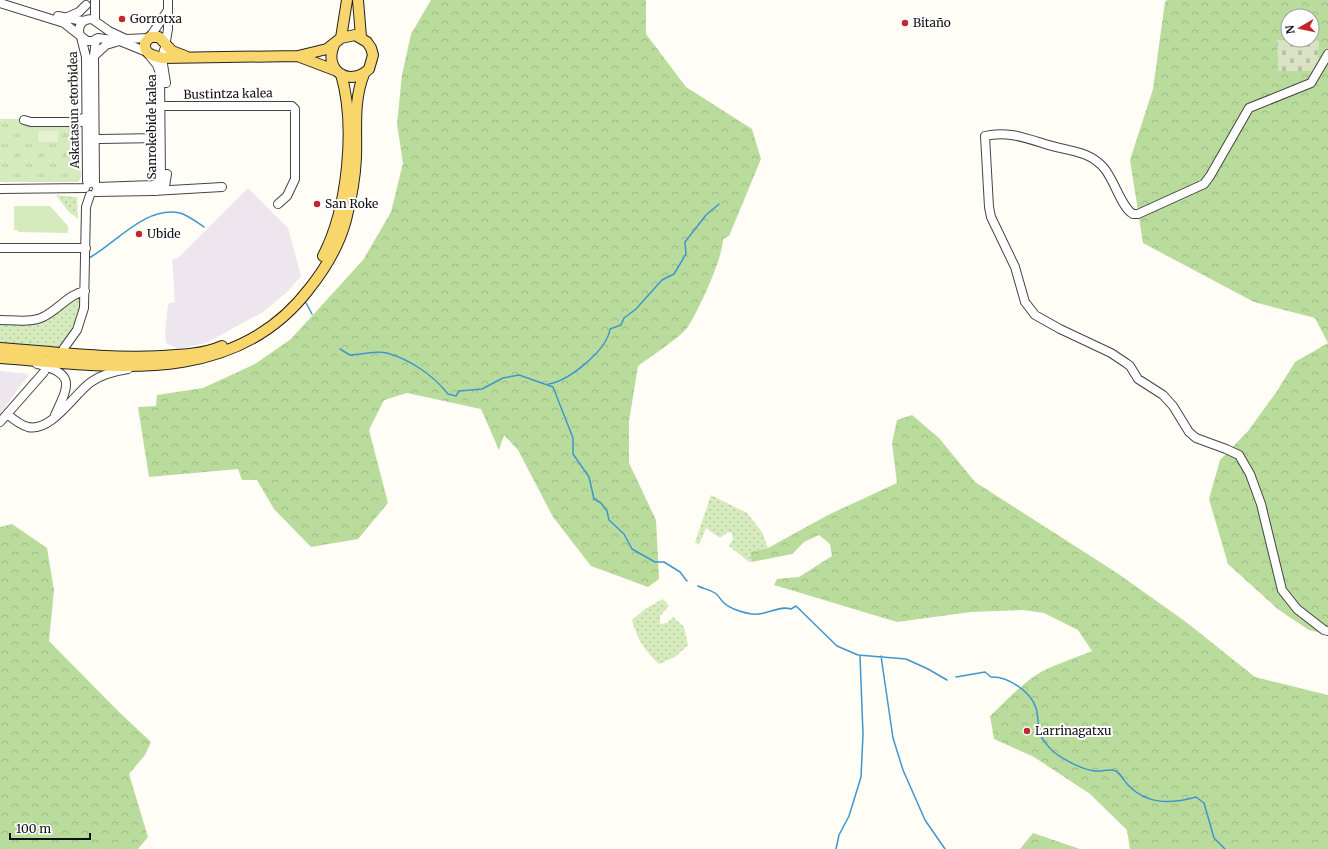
<svg xmlns="http://www.w3.org/2000/svg" width="1328" height="849" font-family="Merriweather,serif">
<style>
.industrial{fill:#eee6ef}
.grass{fill:url(#grass-dots)}
.forest{fill:url(#forest-crowns);fill-rule:evenodd}
.cemetery{fill:url(#cemetery-stones)}
.park{fill:url(#park-tufts)}
.garden{fill:#d5ebbd}
.pitch{fill:#e6f2cf}
.lines{fill:none;stroke-linecap:round;stroke-linejoin:round}
.stream{stroke:#3f96cf;stroke-width:1.5}
.minor-casing{stroke:#444;stroke-width:10}
.major-casing{stroke:#222;stroke-width:12}
.minor{stroke:#fff;stroke-width:8}
.major{stroke:#f9d66b;stroke-width:10}
.poi-dot{fill:#c4262e;stroke:#fff;stroke-width:1.5}
.labels{text-anchor:middle;stroke-width:4;stroke-linejoin:round;paint-order:stroke}
.poi-label{font-size:12px;fill:#111;stroke:#fff;text-anchor:start}
.street-label{font-size:12px;fill:#111;stroke:#fff}
</style>
<defs>
<pattern id="grass-dots" width="8" height="8" patternUnits="userSpaceOnUse"><rect width="8" height="8" fill="#d5ebbd"/><path d="M2 2h.1M6 6h.1" fill="none" stroke="#b6c8a1" stroke-width="1.8" stroke-linecap="round"/></pattern>
<pattern id="forest-crowns" width="20" height="18" patternUnits="userSpaceOnUse"><rect width="20" height="18" fill="#b9dc9c"/><path d="M2 6a3 3 0 1 1 6 0M12 15a3 3 0 1 1 6 0" fill="none" stroke="#9ebc85"/></pattern>
<pattern id="cemetery-stones" width="16" height="16" patternUnits="userSpaceOnUse"><rect width="16" height="16" fill="#d9e3c4"/><path d="M2 7V4a2 2 0 0 1 4 0v3zM10 15v-3a2 2 0 0 1 4 0v3z" fill="#b9c2a7"/></pattern>
<pattern id="park-tufts" width="24" height="20" patternUnits="userSpaceOnUse"><rect width="24" height="20" fill="#d5ebbd"/><path d="M3 7l-1-3M5 7V3M7 7l1-3M15 17l-1-3M17 17v-4M19 17l1-3" fill="none" stroke="#b6c8a1"/></pattern>
</defs>
<rect width="100%" height="100%" fill="#fffdf5"/>
<path class="industrial" d="M 248,188 L 288,228 L 301,276 L 287,292 L 263,312 L 206,343 L 178,349 L 166,343 L 165,332 L 168,304 L 175,302 L 172,259 L 178,258 Z
M 0,371 L 29,374 L 0,414 Z"/>
<path class="grass" d="M 56,195 L 77,197 L 78,219 L 68,211 Z
M 78,295 L 85,300 L 84,308 L 64,348 L 0,343 L 0,320 L 34,320 Z
M 711,495 L 747,513 L 762,532 L 768,548 L 750,552 L 752,562 L 749,562 L 729,546 L 733,539 L 732,533 L 728,532 L 720,538 L 706,528 L 699,545 L 695,542 Z
M 663,599 L 669,606 L 660,616 L 660,624 L 667,623 L 673,617 L 684,627 L 688,645 L 675,657 L 659,664 C 645,651 637,639 632,620 L 645,609 Z"/>
<path class="forest" d="M 431,0 L 646,0 L 646,34 L 686,87 L 752,129 L 761,159 L 729,236 L 723,239 C 723,258 698,312 687,328 C 679,338 650,357 638,366 L 629,421 L 629,463 L 656,520 L 659,579 L 648,587 L 591,566 L 553,517 L 518,450 L 504,435 L 499,450 L 481,409 L 407,393 L 384,400 L 369,430 L 388,503 L 358,539 L 311,547 L 274,509 L 257,480 L 242,480 L 238,469 L 149,477 L 138,407 L 156,406 L 157,395 L 203,388 L 255,364 L 291,339 L 363,260 L 391,212 L 403,163 L 397,124 L 402,75 L 411,34 Z
M 1167,0 L 1328,0 L 1328,635 L 1309,630 L 1279,610 L 1228,564 L 1209,499 L 1220,460 L 1248,431 L 1277,391 L 1295,362 L 1328,343 L 1315,318 L 1254,302 L 1143,243 L 1130,160 L 1153,89 L 1165,2 ZM 1288,16 L 1312,16 L 1312,40 L 1288,40 Z
M 912,415 L 939,438 L 975,482 L 1117,573 L 1186,622 L 1255,677 L 1328,695 L 1328,849 L 1130,849 L 1127,830 L 1090,794 L 1034,757 L 994,739 L 990,716 C 1003,704 1015,691 1029,680 C 1047,666 1071,660 1092,651 L 1078,630 L 1044,613 L 1023,610 L 971,612 L 897,622 L 774,585 L 777,579 L 799,577 L 832,556 L 830,544 L 819,535 L 804,542 L 792,554 L 752,562 L 750,552 L 768,548 L 828,515 L 897,483 L 892,443 L 897,420 Z
M 12,524 L 47,548 L 54,590 L 49,641 L 119,712 L 151,742 L 145,755 L 129,774 L 148,837 L 138,849 L 0,849 L 0,527 Z
M 1033,833 L 1080,849 L 1020,849 Z"/>
<path class="cemetery" d="M 1277,40 L 1319,41 L 1318,71 L 1278,71 Z"/>
<path class="park" d="M 0,119 L 80,119 L 81,178 L 78,182 L 0,182 Z"/>
<path class="garden" d="M 14,206 L 50,206 L 68,226 L 68,233 L 18,232 L 18,230 L 14,230 Z"/>
<path class="pitch" d="M 38,131 L 58,131 L 58,142 L 38,142 Z"/>
<g class="lines">
<path class="stream" d="M 89,258 C 115,244 146,205 180,213 C 189,216 197,222 204,227
M 306,303 L 312,314
M 340,349 L 350,355 C 362,355 375,350 387,353 C 411,360 433,375 448,394 L 456,396 L 459,391 L 482,389 L 503,378 L 519,375 L 553,387 L 573,438 L 573,454 L 589,477 L 594,499 L 601,503 L 607,511 L 609,520 L 624,534 L 632,549 L 655,562 L 664,562 L 680,572 L 687,581
M 549,384 C 570,380 607,350 610,329 L 621,325 L 624,318 L 636,309 L 662,280 L 674,274 L 686,254 L 685,242 L 706,215 L 719,204
M 698,586 C 703,589 709,589 715,593 C 719,596 720,599 723,602 C 729,609 749,615 758,614 C 768,614 781,605 791,609 L 796,606 L 837,646 L 858,655 L 906,659 L 928,669 L 947,680
M 881,656 L 893,738 L 903,770 L 925,820 L 945,849
M 956,677 L 985,672 L 991,677 C 1008,676 1031,692 1036,708 C 1038,715 1038,723 1039,730 C 1041,740 1052,752 1061,757 C 1070,763 1085,770 1095,771 C 1102,772 1110,768 1116,771 C 1121,774 1124,781 1128,785 C 1147,805 1171,804 1196,797 L 1204,803 L 1214,838 L 1225,849
M 836,849 L 839,835 L 849,816 L 861,777 L 863,734 L 860,656"/>
<defs>
<path id="minor" d="M 0,3 L 64,23 L 87,41 L 93,41 L 98,38 L 120,41 L 147,52
M 58,16 L 83,21
M 65,18 L 79,12 L 86,5
M 95,19 L 95,0
M 80,36 C 77,26 82,19 92,19 L 109,31 L 126,39 L 148,38
M 81,37 L 86,57 L 87,181 L 88,184
M 150,37 L 168,10
M 165,47 L 168,29 L 168,0
M 164,50 L 162,58 L 166,83
M 1328,54 L 1311,83 L 1249,108 L 1210,176 L 1204,184 L 1138,214 L 1133,214 C 1121,207 1115,181 1104,168 C 1088,149 1064,151 1042,143 C 1023,137 1005,131 985,136 L 989,207 L 991,217 L 1015,267 L 1025,302 L 1035,315 L 1060,329 L 1111,353 L 1126,363 L 1130,366 L 1138,379 L 1163,395 L 1173,406 L 1189,432 L 1196,438 L 1226,449 L 1239,455 L 1250,474 L 1261,504 L 1282,590 L 1297,609 L 1324,630 L 1328,631
M 94,56 L 106,45 L 116,42
M 165,106 L 292,106 L 295,109 L 295,179 L 287,196 L 278,204
M 24,120 L 31,122 L 83,122 L 83,118
M 100,139 L 159,138
M 95,184 L 94,56 L 96,39
M 97,187 L 153,185 L 160,183 L 161,181 L 160,73 L 157,65 L 149,55
M 0,189 L 85,188
M 157,191 L 165,186 L 167,174
M 96,192 L 153,191 L 222,187
M 0,248 L 86,248
M 0,320 C 13,320 31,323 43,317 C 59,309 69,294 85,291
M 64,348 L 77,330 L 84,308 L 86,207 L 90,195
M 37,364 C 76,374 69,385 55,415
M 7,414 C 13,419 20,425 28,427 C 52,432 74,394 91,382 C 102,374 115,371 128,369
M 0,422 L 44,372"/>
<path id="major" d="M 358,0 L 361,37
M 341,38 L 347,0
M 185,56 L 172,51 L 159,37 L 150,37 L 145,43 C 144,55 153,55 162,58 L 298,56 L 327,49 L 341,38 L 355,35 L 367,42 L 371,48 L 373,55 L 369,69 C 349,88 323,70 334,45
M 300,57 L 337,71
M 323,256 C 348,208 356,126 341,74
M 0,348 C 54,352 108,359 162,356 C 182,355 204,354 222,346
M 0,358 C 108,366 233,389 309,289 C 325,269 339,246 346,220 C 351,200 355,179 356,158 C 357,129 353,101 364,74"/>
</defs>
<use href="#minor" class="minor-casing"/>
<use href="#major" class="major-casing"/>
<use href="#minor" class="minor"/>
<use href="#major" class="major"/>
</g>
<g class="poi-dot">
<circle cx="122" cy="19" r="4"/>
<circle cx="905" cy="23" r="4"/>
<circle cx="317" cy="204" r="4"/>
<circle cx="139" cy="234" r="4"/>
<circle cx="1027" cy="731" r="4"/>
</g>
<g class="labels">
<g class="poi-label">
<text x="130" y="23">Gorrotxa</text>
<text x="913" y="27">Bitaño</text>
<text x="325" y="208">San Roke</text>
<text x="147" y="238">Ubide</text>
<text x="1035" y="735">Larrinagatxu</text>
</g>
<g class="street-label">
<text transform="translate(228 94) rotate(-1)" y="4">Bustintza kalea</text>
<text transform="translate(74 110) rotate(-91)" y="4">Askatasun etorbidea</text>
<text transform="translate(152 127) rotate(-90)" y="4">Sanrokebide kalea</text>
</g>
</g>
<g transform="translate(1300 28) rotate(261)"><circle r="19" fill="#ffffff" stroke="#a0a0a0"/>
<path d="M0-3L7 15L0 10L-7 15Z" fill="#c4262e"/>
<text y="-6" font-size="11" font-weight="bold" text-anchor="middle" fill="#111111">N</text>
</g>
<path d="M10 833v6h80v-6" fill="none" stroke="#111111" stroke-width="2"/>
<text x="16" y="833" font-size="12" fill="#111111" stroke="#ffffff" stroke-width="3" paint-order="stroke">100 m</text>
</svg>
